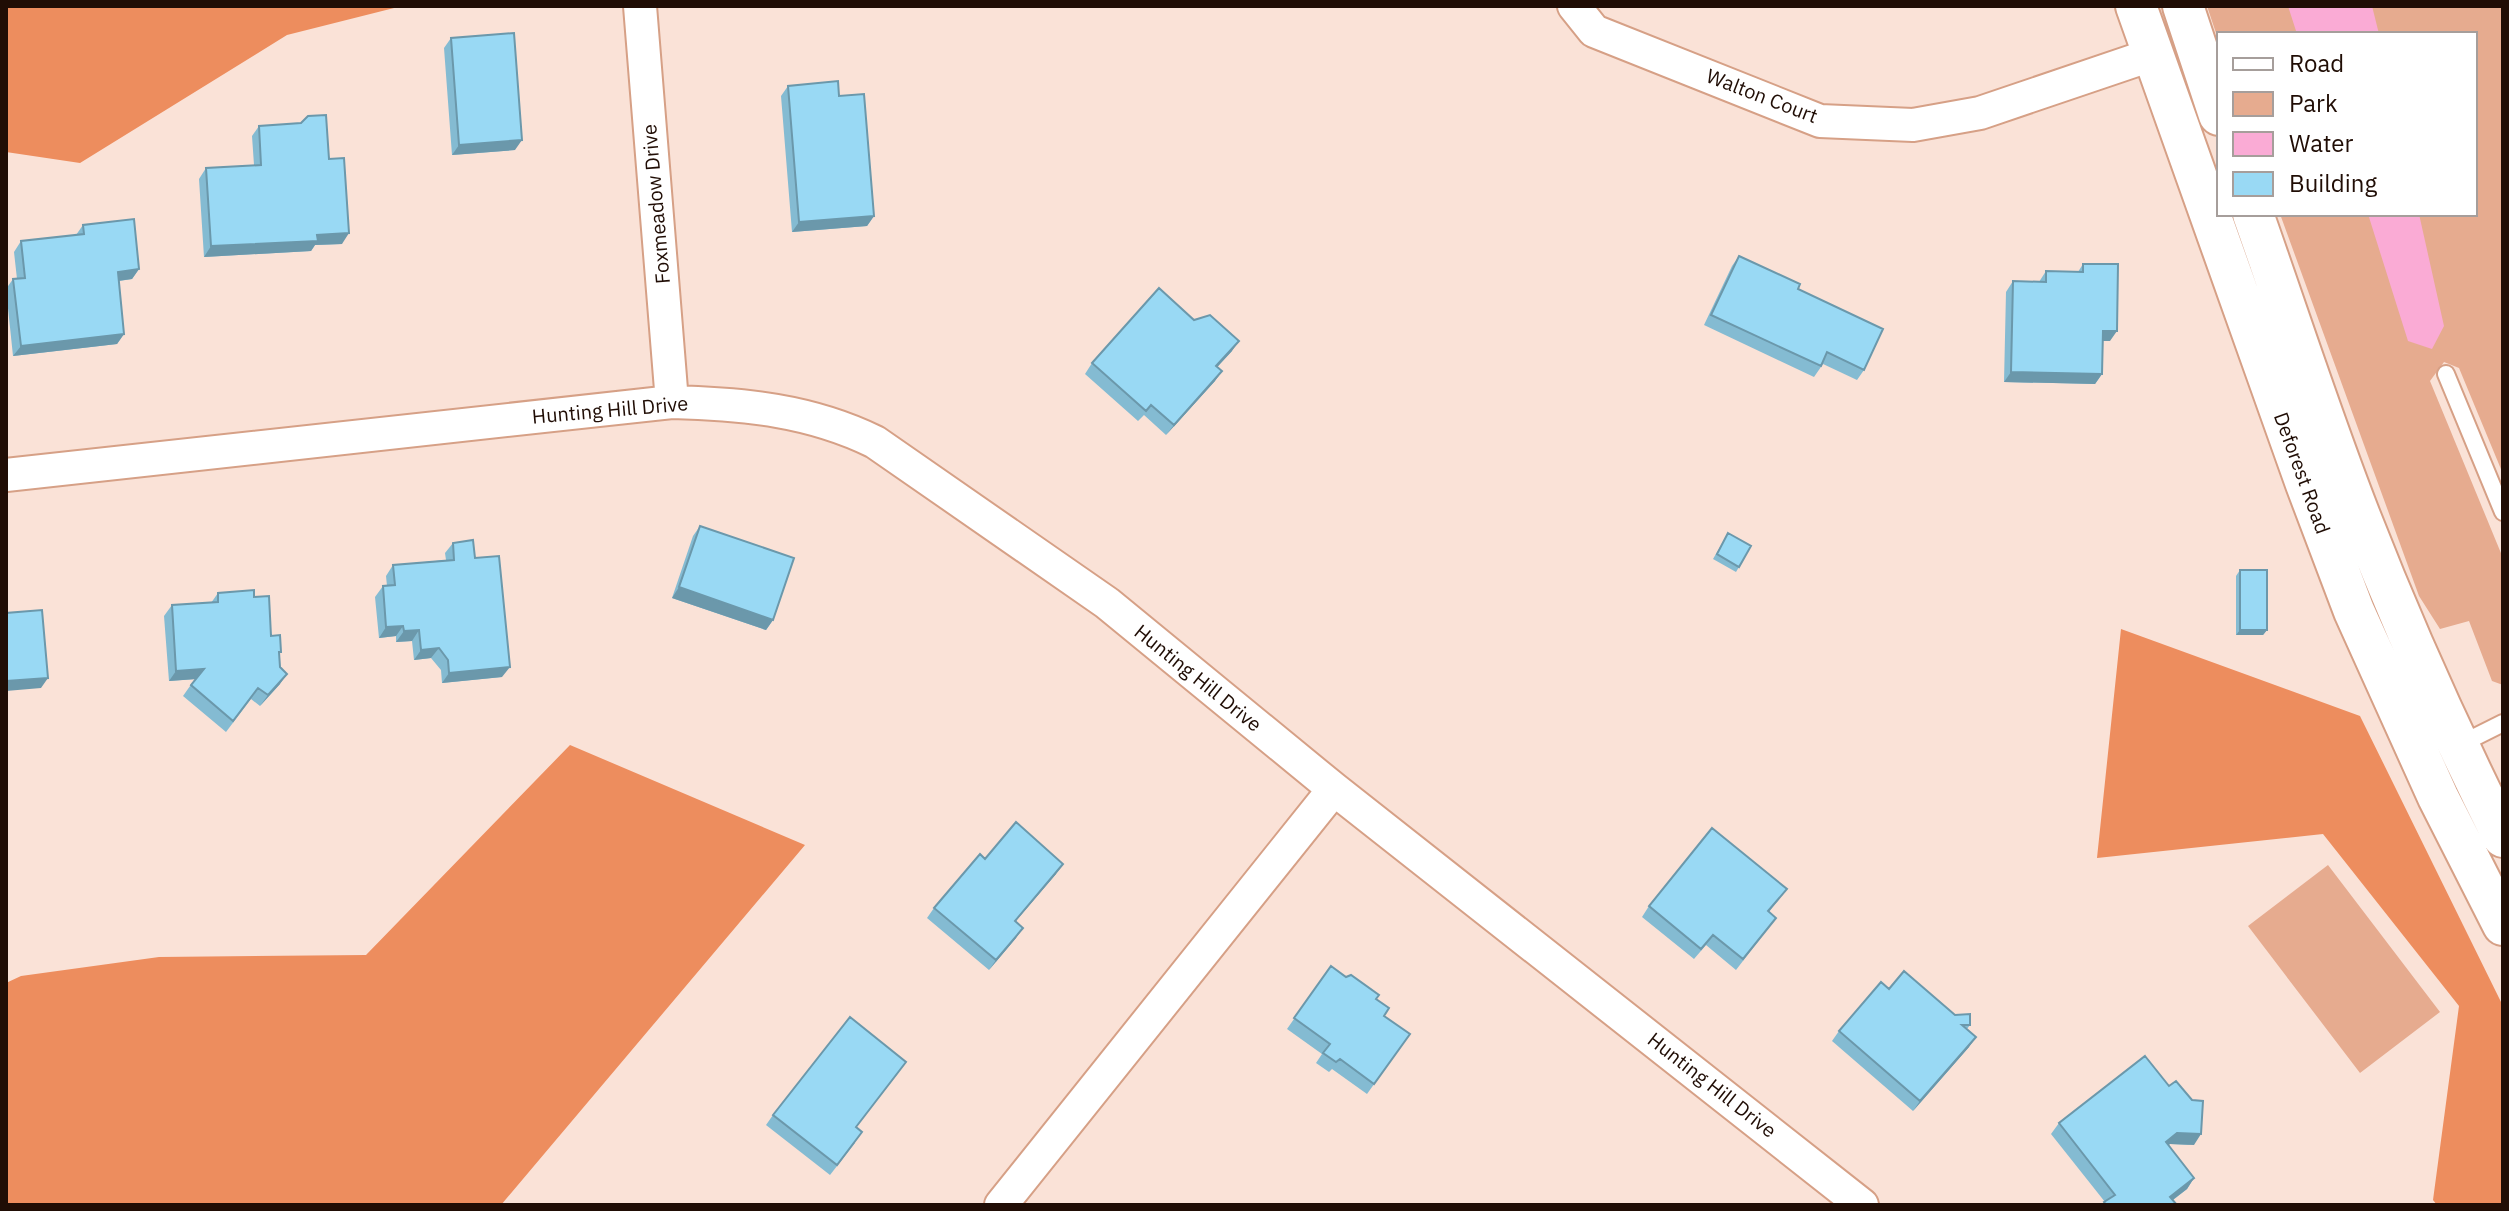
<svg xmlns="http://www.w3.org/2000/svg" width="2509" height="1211" font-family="'IBM Plex Sans',sans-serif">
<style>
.green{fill:#e6ab8f}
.forest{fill:#ed8d5e}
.water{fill:#faabd5}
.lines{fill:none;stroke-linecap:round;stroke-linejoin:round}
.service-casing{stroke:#d6a086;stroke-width:20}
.minor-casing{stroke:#d6a086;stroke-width:36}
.tertiary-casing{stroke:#d6a086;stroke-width:44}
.service{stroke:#fff;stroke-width:16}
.minor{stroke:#fff;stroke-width:32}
.tertiary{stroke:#fff;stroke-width:40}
.wall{fill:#84bbd2}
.shaded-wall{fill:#6b98ab}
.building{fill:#99d9f4;stroke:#6b98ab;stroke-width:2}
.labels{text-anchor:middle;stroke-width:6;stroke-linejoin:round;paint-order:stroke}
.street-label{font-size:20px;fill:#200d05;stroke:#fff}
</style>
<rect width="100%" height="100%" fill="#fae2d7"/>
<path class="green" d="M 2207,6 L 2503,6 L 2503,474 L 2459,368 L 2444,362 L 2430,381 L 2503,558 L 2503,685 L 2492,681 L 2469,621 L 2440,629 L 2419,596 L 2280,214 L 2475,214 L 2475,34 L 2219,34 L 2219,42 Z
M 2328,865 L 2440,1012 L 2360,1073 L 2248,926 Z"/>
<path class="forest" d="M 6,6 L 402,6 L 287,35 L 80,163 L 6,152 Z
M 2121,629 L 2360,716 L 2503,1006 L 2503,1205 L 2437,1205 L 2433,1200 L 2459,1006 L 2323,834 L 2097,858 Z
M 570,745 L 805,845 L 501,1205 L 6,1205 L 6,983 L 21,976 L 159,957 L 366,955 Z"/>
<path class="water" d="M 2288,6 L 2372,6 L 2379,34 L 2297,34 Z
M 2368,214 L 2419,214 L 2444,326 L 2432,349 L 2408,341 Z"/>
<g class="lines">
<defs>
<path id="service" d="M 2446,374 L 2503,512
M 2459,745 L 2503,723"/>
<path id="minor" d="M 640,6 L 672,402
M 1574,6 L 1594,31 L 1820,121 L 1913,125 L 1980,113 L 2151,55
M 6,475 L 672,402 C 743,404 810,410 875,442 L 1107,603 L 1334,789 L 1862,1205
M 1001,1205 L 1334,789"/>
<path id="tertiary" d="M 2136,6 L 2306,484 L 2354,611 L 2438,797 L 2503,925
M 2183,6 L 2219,115
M 2253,214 C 2288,313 2320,413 2358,511 C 2401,622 2450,731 2503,837"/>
</defs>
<use href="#service" class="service-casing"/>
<use href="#minor" class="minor-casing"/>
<use href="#tertiary" class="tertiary-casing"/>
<use href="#service" class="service"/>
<use href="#minor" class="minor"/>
<use href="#tertiary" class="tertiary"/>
</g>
<path class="wall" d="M 451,38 L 515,150 L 452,155 L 444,48 Z
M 788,86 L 874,216 L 867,226 L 792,232 L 781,96 Z
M 259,126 L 329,159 L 342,244 L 315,245 L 311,251 L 204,257 L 199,179 L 206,168 L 254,165 L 252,136 Z
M 83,225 L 139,269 L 132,279 L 119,281 L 124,334 L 117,344 L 13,356 L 6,289 L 13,279 L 17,279 L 14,252 L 21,241 L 76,235 Z
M 1739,256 L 1798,289 L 1864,370 L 1857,380 L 1823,364 L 1814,377 L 1704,325 L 1732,266 Z
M 2083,264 L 2110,341 L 2103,341 L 2102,374 L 2095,384 L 2004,382 L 2006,292 L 2013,281 L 2039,282 L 2046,271 L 2078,272 Z
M 1194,320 L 1232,351 L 1217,367 L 1215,381 L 1166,435 L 1144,415 L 1138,421 L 1085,374 L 1092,363 Z
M 700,526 L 773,620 L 766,630 L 672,598 L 693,536 Z
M 1728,533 L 1739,567 L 1736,572 L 1713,559 Z
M 453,543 L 475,558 L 502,677 L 442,683 L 441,670 L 431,658 L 414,660 L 412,641 L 396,642 L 396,636 L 379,638 L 375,597 L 383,586 L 387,586 L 386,576 L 393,565 L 446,560 L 445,553 Z
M 2240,570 L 2267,630 L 2263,635 L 2236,635 L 2236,576 Z
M 218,593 L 254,597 L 279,655 L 280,684 L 260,706 L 251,699 L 226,732 L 183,696 L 195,679 L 169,681 L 164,616 L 172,605 L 211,603 Z
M 985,859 L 1056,874 L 1015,922 L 1016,938 L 989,970 L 927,918 L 934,908 Z
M 1779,899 L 1769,912 L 1776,918 L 1736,970 L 1706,945 L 1694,959 L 1642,917 L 1649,906 Z
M 1331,966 L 1377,999 L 1384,1016 L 1410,1034 L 1367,1094 L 1332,1069 L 1329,1072 L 1316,1063 L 1322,1054 L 1287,1029 Z
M 1889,989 L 1955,1015 L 1970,1025 L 1967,1029 L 1969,1047 L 1913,1111 L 1832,1041 L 1839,1031 Z
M 899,1072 L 856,1127 L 855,1143 L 830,1175 L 766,1125 L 773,1115 Z
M 2059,1123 L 2194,1145 L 2170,1144 L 2168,1145 L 2194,1178 L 2187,1189 L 2173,1200 L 2177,1205 L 2102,1205 L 2105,1202 L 2051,1134 Z"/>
<path class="shaded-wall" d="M 522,140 L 515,150 L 452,155 L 459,145 Z
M 874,216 L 867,226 L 792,232 L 799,222 Z
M 349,233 L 342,244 L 315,245 L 311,251 L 204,257 L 211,246 L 317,235 Z
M 139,269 L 132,279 L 110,282 L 118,272 Z
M 2103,331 L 2117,331 L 2110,341 L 2095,341 Z
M 124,334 L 117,344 L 13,356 L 21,346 Z
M 1239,341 L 1232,351 L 1209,376 L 1216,366 Z
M 1222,371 L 1215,381 L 1166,435 L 1174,425 Z
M 2011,372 L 2102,374 L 2095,384 L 2004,382 Z
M 679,587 L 773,620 L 766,630 L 672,598 Z
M 403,626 L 396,636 L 379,638 L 386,627 Z
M 419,630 L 412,641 L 396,642 L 404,631 Z
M 2240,630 L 2267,630 L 2263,635 L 2236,635 Z
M 439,648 L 431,658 L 414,660 L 421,650 Z
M 510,667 L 502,677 L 442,683 L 449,673 Z
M 204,669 L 197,679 L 169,681 L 176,671 Z
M 287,674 L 280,684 L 260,706 L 268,695 Z
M 48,678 L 41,688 L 6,691 L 6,681 Z
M 1063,864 L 1056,874 L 1007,931 L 1015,921 Z
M 1023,928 L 1016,938 L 989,970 L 996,960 Z
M 1976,1037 L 1969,1047 L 1913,1111 L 1920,1101 Z
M 2177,1133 L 2201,1134 L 2194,1145 L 2170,1144 L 2158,1153 L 2166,1142 Z
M 2194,1178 L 2187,1189 L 2166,1205 L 2170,1197 Z"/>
<path class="building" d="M 514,33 L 522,140 L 459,145 L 451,38 Z
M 838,81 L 839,96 L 864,94 L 874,216 L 799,222 L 788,86 Z
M 326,115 L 329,159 L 344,158 L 349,233 L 317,235 L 318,241 L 211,246 L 206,168 L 261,165 L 259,126 L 301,123 L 308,116 Z
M 134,219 L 139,269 L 118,272 L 124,334 L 21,346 L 13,279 L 25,278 L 21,241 L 84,234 L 83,225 Z
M 1739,256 L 1800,284 L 1798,289 L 1883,329 L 1864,370 L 1827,352 L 1821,366 L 1711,315 Z
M 2083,264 L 2118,264 L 2117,331 L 2103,331 L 2102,374 L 2011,372 L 2013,281 L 2046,282 L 2046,271 L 2083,272 Z
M 1159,288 L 1194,320 L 1210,315 L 1239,341 L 1216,366 L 1222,371 L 1174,425 L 1151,405 L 1146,411 L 1092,363 Z
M 700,526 L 794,558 L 773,620 L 679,587 Z
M 1728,533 L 1751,546 L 1739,567 L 1717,554 Z
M 473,540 L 475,558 L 499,556 L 510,667 L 449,673 L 448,660 L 439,648 L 421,650 L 419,630 L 404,631 L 403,626 L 386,627 L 383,586 L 395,585 L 393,565 L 454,560 L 453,543 Z
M 2240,570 L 2267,570 L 2267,630 L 2240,630 Z
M 254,590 L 254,597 L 269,596 L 271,636 L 280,635 L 281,652 L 279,652 L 280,667 L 287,674 L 268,695 L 258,688 L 233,721 L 191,685 L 204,669 L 176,671 L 172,605 L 218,602 L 218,593 Z
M 42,610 L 48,678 L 6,681 L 6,613 Z
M 1016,822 L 1063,864 L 1015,921 L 1023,928 L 996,960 L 934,908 L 980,854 L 985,859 Z
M 1712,828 L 1787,889 L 1768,911 L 1776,918 L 1743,959 L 1713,935 L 1701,949 L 1649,906 Z
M 1331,966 L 1346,977 L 1351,975 L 1379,995 L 1376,999 L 1389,1008 L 1384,1016 L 1410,1034 L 1374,1084 L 1340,1059 L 1336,1062 L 1323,1053 L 1330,1044 L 1294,1018 Z
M 1904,971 L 1955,1015 L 1970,1014 L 1970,1025 L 1962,1025 L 1976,1037 L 1920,1101 L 1839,1031 L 1881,982 L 1889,989 Z
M 850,1017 L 906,1062 L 856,1127 L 862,1132 L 837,1165 L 773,1115 Z
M 2145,1056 L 2169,1086 L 2176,1081 L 2192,1100 L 2203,1101 L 2201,1134 L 2177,1133 L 2166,1142 L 2194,1178 L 2170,1197 L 2177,1205 L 2106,1205 L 2104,1202 L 2115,1195 L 2059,1123 Z"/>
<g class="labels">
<g class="street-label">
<text transform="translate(1762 96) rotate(21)" y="7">Walton Court</text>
<text transform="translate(656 204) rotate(-95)" y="7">Foxmeadow Drive</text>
<text transform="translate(610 410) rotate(-5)" y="7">Hunting Hill Drive</text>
<text transform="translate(2302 473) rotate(70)" y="7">Deforest Road</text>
<text transform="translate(1198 678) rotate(39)" y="7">Hunting Hill Drive</text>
<text transform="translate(1712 1085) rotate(38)" y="7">Hunting Hill Drive</text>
</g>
</g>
<rect width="2509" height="1211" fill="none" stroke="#200d05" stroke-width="16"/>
<rect x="2217" y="32" width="260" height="184" fill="#ffffff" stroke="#a69e9b" stroke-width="2"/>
<rect x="2233" y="58" width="40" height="12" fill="#ffffff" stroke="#a69e9b" stroke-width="2"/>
<text x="2289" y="72" font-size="24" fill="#200d05">Road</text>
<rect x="2233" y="92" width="40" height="24" fill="#e6ab8f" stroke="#a69e9b" stroke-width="2"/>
<text x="2289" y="112" font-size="24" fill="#200d05">Park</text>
<rect x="2233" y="132" width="40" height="24" fill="#faabd5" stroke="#a69e9b" stroke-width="2"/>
<text x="2289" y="152" font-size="24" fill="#200d05">Water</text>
<rect x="2233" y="172" width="40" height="24" fill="#99d9f4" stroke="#a69e9b" stroke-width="2"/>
<text x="2289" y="192" font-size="24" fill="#200d05">Building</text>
</svg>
